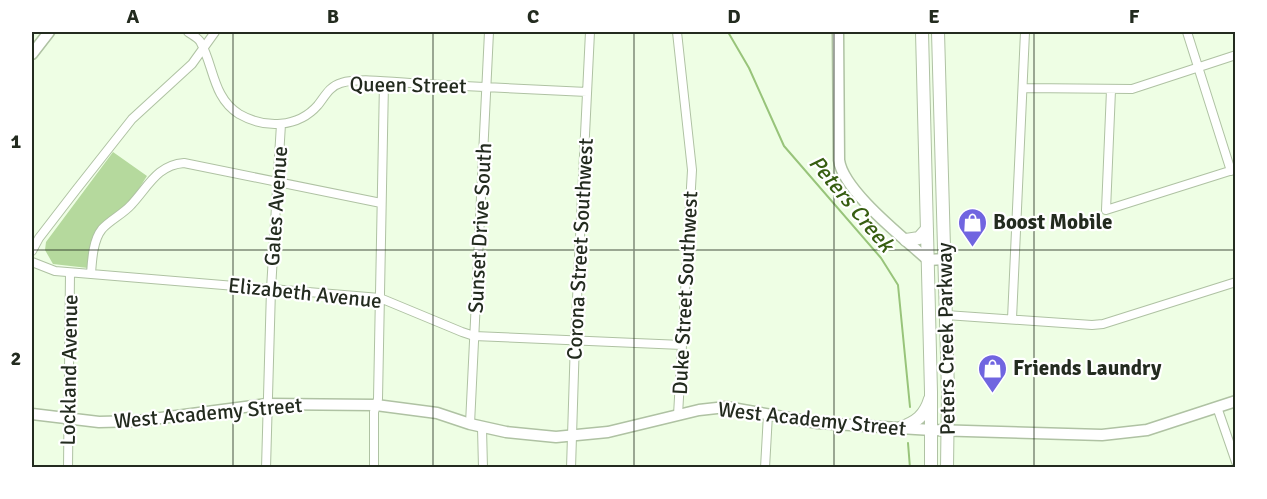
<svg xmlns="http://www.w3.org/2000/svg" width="1267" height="499" font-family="Signika,sans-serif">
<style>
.green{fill:#b5d99d}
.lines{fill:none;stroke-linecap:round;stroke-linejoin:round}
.stream{stroke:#98c47a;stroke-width:2}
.minor-casing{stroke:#afc2a3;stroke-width:10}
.tertiary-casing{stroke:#afc2a3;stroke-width:13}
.secondary-casing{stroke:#afc2a3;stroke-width:13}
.primary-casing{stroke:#afc2a3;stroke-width:14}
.minor{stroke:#fff;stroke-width:8}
.tertiary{stroke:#fff;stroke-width:10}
.secondary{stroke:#fff;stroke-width:10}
.primary{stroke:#fff;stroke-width:12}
.grid{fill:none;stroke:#232b1f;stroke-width:1.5;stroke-opacity:0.55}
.labels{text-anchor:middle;stroke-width:4.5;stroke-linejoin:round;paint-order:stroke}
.street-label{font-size:21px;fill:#232b1f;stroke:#fff}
.poi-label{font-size:21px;font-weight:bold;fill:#232b1f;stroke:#fff;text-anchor:start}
.water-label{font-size:22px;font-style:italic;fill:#375e11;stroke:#fff}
.neatline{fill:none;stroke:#232b1f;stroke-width:2}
.grid-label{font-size:20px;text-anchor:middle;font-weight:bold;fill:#232b1f}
</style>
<rect width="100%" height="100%" fill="#eefee4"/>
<path class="green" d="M 113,152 L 147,176 C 140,187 133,198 124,206 C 98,231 91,229 88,268 L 53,264 L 45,250 L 46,242 Z"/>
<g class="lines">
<path class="stream" d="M 728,32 L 749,68 L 784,146 L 881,258 L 898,285 L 910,407
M 908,443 L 910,468"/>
<defs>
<path id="minor" d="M 188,32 C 192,35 199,38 201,43 C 214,67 213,98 239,114 C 265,129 298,128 318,105 C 325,96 330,86 341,83 C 361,77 401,83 423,84 C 478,87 532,89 587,92
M 677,32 L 692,170 L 678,415
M 1187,32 L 1231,171
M 1023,88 L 1132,89 L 1236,55
M 1111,90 L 1106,210 L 1236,169
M 32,251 L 39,238 L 76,190 L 132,119 L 192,64 L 215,32
M 32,262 L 55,271 L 380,298 L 462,332 L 474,336 L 682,345
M 91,274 C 92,260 93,240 102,229 C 110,220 123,214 131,205 C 148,187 157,165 184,163 L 381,203
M 946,315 L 1092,325 L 1103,324 L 1236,282
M 1012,319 L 1025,32
M 1217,407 L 1236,462
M 470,424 L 489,32
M 482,428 L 483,468
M 68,468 L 70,273
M 266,468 L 271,289 L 281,124
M 374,468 L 374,412 L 378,399 L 384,82
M 571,468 L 575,340 L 590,32
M 765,468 L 768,414"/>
<path id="tertiary" d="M 838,32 L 839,160 C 843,191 904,238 928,260 L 945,259
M 32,414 L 99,422 L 138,421 L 267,404 L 376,405 L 437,413 L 470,424 L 506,432 L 556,437 L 608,432 L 699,410 L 726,407 L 818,423 L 932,430 L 1102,435 L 1147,430 L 1236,401"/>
<path id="secondary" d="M 32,54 L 49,32"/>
<path id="primary" d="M 922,32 L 931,392 L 931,468
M 938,32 L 948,392 L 947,468
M 906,240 L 919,238 L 927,229
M 900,428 C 916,422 925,416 930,399"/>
</defs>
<use href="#minor" class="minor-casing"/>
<use href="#tertiary" class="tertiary-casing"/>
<use href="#secondary" class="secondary-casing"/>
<use href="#primary" class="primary-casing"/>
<use href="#minor" class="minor"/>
<use href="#tertiary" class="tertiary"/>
<use href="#secondary" class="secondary"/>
<use href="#primary" class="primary"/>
</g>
<path class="grid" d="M 233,32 L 233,468M 433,32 L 433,468M 634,32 L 634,468M 834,32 L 834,468M 1034,32 L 1034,468M 32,250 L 1236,250"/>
<defs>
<symbol id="shop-pin" viewBox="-11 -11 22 30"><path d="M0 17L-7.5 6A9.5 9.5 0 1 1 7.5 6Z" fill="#7065e0" stroke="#fff"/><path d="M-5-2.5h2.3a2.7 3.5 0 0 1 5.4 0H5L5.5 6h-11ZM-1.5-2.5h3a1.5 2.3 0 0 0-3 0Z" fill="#fff"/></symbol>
</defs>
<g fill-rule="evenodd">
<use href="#shop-pin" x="956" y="206" width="33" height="45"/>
<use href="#shop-pin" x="976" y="352" width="33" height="45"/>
</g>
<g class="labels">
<g class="street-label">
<text transform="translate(408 85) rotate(1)" y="7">Queen Street</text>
<text transform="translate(276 206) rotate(-86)" y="7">Gales Avenue</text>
<text transform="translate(480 228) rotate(-87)" y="7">Sunset Drive South</text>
<text transform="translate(580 249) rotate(-87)" y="7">Corona Street Southwest</text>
<text transform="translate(305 293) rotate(6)" y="7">Elizabeth Avenue</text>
<text transform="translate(685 293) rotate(-87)" y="7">Duke Street Southwest</text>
<text transform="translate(946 339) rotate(-91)" y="7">Peters Creek Parkway</text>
<text transform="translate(69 370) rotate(-89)" y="7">Lockland Avenue</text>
<text transform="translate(208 413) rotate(-5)" y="7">West Academy Street</text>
<text transform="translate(812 419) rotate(6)" y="7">West Academy Street</text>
</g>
<g class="poi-label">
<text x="993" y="229">Boost Mobile</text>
<text x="1013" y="375">Friends Laundry</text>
</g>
<g class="water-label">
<text transform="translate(852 203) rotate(50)" y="8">Peters Creek</text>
</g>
</g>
<rect width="1267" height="499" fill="none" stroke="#ffffff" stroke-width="66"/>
<rect x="33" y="33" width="1201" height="433" class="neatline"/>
<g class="grid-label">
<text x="133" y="23">A</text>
<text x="333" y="23">B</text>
<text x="533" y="23">C</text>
<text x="734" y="23">D</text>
<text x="934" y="23">E</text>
<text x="1134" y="23">F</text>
<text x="16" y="148">1</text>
<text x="16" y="365">2</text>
</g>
</svg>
